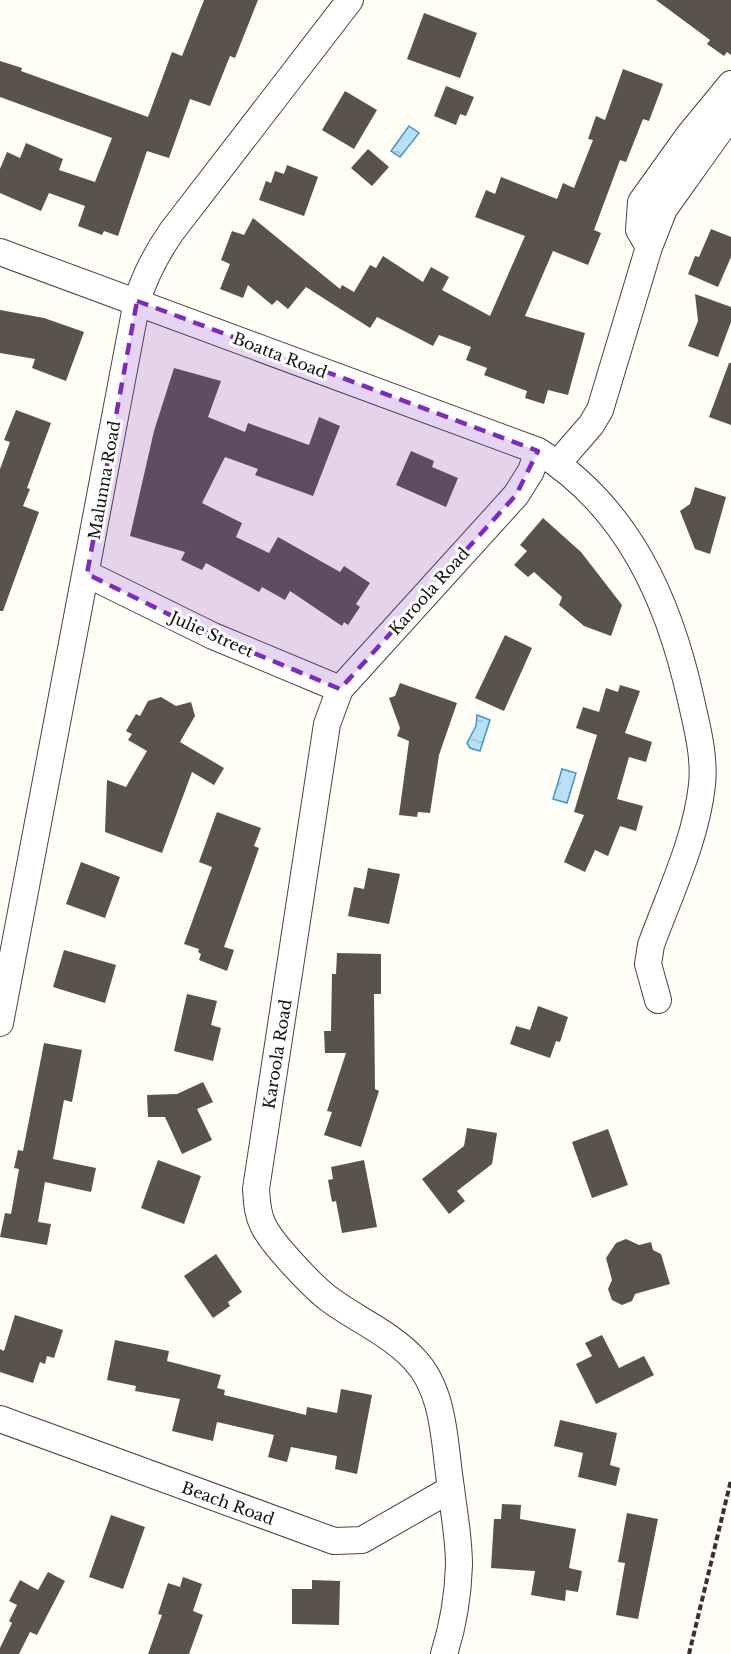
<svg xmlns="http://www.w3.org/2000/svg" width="731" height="1654" font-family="'Libre Baskerville',serif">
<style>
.water{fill:url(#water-ripples);stroke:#3f96cf;stroke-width:1.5}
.building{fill:#5a524d}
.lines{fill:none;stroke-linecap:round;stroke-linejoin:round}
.minor-casing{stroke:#444;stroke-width:28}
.path{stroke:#333;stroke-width:4;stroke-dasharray:6 3;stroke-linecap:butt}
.minor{stroke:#fff;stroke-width:26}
.marked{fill:#7b2cbf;fill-opacity:0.2;stroke:#7b2cbf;stroke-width:4.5;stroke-dasharray:12 8;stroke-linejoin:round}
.labels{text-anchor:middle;stroke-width:6;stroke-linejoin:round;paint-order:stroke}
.street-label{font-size:16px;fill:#111;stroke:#fff}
</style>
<defs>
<pattern id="water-ripples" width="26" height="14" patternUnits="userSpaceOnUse" patternTransform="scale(1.5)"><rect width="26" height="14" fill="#b9e0f7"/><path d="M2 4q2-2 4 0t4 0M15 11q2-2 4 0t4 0" fill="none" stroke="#9ebfd3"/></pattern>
</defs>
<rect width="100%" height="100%" fill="#fffdf5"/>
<path class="water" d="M 409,126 L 419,133 L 400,157 L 391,151 Z
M 477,715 L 490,720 L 480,751 L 470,748 L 467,743 L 476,726 Z
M 562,769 L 576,773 L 567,803 L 553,799 Z"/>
<path class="building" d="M 204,0 L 258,0 L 235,58 L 230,56 L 210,106 L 190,99 L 169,158 L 147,151 L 118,236 L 104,231 L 102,235 L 78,226 L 85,206 L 49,193 L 41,211 L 0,193 L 0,169 L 7,152 L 20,158 L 26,143 L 63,159 L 59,170 L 95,182 L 112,138 L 0,97 L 0,61 L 22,68 L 21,71 L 148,117 L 172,52 L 182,56 Z
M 656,0 L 731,0 L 731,55 L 727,52 L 724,56 L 707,44 L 710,40 Z
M 424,13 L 477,33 L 460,78 L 407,59 Z
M 623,69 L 663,84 L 649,121 L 643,119 L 626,162 L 620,160 L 594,230 L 601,233 L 588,265 L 553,251 L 525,316 L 585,333 L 568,395 L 548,390 L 544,404 L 525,398 L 527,391 L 484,375 L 487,368 L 466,360 L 471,347 L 439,335 L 433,346 L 377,317 L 370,328 L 306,287 L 288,309 L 277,300 L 272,305 L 248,285 L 243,298 L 220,289 L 230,264 L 221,260 L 232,231 L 244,235 L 253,218 L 340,289 L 342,285 L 354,292 L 370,265 L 376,268 L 383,256 L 423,282 L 431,267 L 449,277 L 442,290 L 490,316 L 525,236 L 475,217 L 486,190 L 495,194 L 501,177 L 557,199 L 563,183 L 574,188 L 593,140 L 588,139 L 596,116 L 605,120 Z
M 446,86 L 474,97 L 466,116 L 460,114 L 456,125 L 434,116 Z
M 345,91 L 377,110 L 354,149 L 322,130 Z
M 368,149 L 389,167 L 372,186 L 351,168 Z
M 287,165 L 318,177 L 304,216 L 259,200 L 266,181 L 271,183 L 275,171 L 284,174 Z
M 711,229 L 731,237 L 731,257 L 718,287 L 688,274 L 695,256 L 699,257 Z
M 695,294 L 731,307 L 731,322 L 718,357 L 688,346 L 698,321 Z
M 0,310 L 44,318 L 84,332 L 66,381 L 32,368 L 35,359 L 0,353 Z
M 729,363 L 731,363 L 731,425 L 709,417 Z
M 174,368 L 221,381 L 208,417 L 245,432 L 248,423 L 309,445 L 319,417 L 340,426 L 313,496 L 255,475 L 258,469 L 225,457 L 202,503 L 242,523 L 236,537 L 269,553 L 278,537 L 340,572 L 344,566 L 370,583 L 356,604 L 360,607 L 348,625 L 344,622 L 342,626 L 290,591 L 285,600 L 262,587 L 259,592 L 206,563 L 202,570 L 181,560 L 185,552 L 130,536 L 154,431 Z
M 16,410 L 51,423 L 27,488 L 30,489 L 23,506 L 39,512 L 3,611 L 0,611 L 0,469 L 10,442 L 4,440 Z
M 411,451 L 434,461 L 432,467 L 458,478 L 446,507 L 396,485 Z
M 695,487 L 726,497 L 710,554 L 695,549 L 680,511 L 690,504 Z
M 543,518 L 581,552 L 622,605 L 611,636 L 584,626 L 559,605 L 562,597 L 534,572 L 528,577 L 514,565 L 527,551 L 520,545 Z
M 505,635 L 532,648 L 504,711 L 475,698 Z
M 400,683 L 457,703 L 439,755 L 430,813 L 418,812 L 417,817 L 399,815 L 409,741 L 397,736 L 400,728 L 389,698 L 395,696 Z
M 620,685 L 640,691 L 625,733 L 652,742 L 646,762 L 629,757 L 617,799 L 643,806 L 636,831 L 620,826 L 608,856 L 595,850 L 585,872 L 564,862 L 584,815 L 574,812 L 597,735 L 576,728 L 583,707 L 599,712 L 606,688 L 618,692 Z
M 161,697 L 176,706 L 191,702 L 195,716 L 180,742 L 224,768 L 214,785 L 192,772 L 162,853 L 105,832 L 107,780 L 126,787 L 147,751 L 128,740 L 132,734 L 126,731 L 136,714 L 140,716 L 148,701 Z
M 217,812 L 261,828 L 254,846 L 259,848 L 224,947 L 234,950 L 227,971 L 199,960 L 201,954 L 198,952 L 199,949 L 184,944 L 212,867 L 199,862 Z
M 81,862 L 120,877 L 105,918 L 66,904 Z
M 368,868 L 400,874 L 389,924 L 348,916 L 354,887 L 364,889 Z
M 64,950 L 116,965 L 105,1003 L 53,987 Z
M 337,953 L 381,954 L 381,994 L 374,994 L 375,1089 L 379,1091 L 361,1147 L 324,1135 L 332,1112 L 327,1111 L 346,1053 L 325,1053 L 324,1031 L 331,1031 L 332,974 L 336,974 Z
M 187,994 L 217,1001 L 211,1025 L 221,1028 L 213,1061 L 174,1051 Z
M 538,1006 L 568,1017 L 560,1042 L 556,1041 L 550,1058 L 510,1044 L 516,1026 L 530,1030 Z
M 44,1043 L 82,1050 L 72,1102 L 64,1100 L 53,1159 L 96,1168 L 91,1192 L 45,1182 L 38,1222 L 51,1224 L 47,1245 L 0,1237 L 5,1213 L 11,1214 L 19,1169 L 14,1168 L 18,1150 L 23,1151 Z
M 203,1082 L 213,1102 L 197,1109 L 212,1140 L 182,1154 L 165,1117 L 148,1117 L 147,1095 L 177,1094 Z
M 467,1128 L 497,1133 L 492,1164 L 457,1191 L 465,1201 L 449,1214 L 422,1179 L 464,1146 Z
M 608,1129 L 628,1185 L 592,1198 L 572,1142 Z
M 158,1160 L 201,1176 L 184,1224 L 141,1208 Z
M 364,1160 L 377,1227 L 342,1233 L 336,1201 L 332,1202 L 328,1180 L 333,1179 L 331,1167 Z
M 626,1239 L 639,1245 L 651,1242 L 653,1250 L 661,1254 L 670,1284 L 635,1294 L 632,1301 L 622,1305 L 612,1300 L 608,1289 L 612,1280 L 606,1258 L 616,1243 Z
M 216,1254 L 242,1292 L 228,1302 L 230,1306 L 213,1318 L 184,1276 Z
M 15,1315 L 63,1330 L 54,1358 L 47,1356 L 45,1364 L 40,1362 L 33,1383 L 0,1372 L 0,1349 L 4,1351 Z
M 602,1335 L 619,1368 L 644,1356 L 654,1375 L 596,1404 L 576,1364 L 592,1356 L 585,1343 Z
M 115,1340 L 169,1351 L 167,1361 L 221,1375 L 217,1388 L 225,1390 L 224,1395 L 306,1415 L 307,1407 L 337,1413 L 341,1389 L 372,1395 L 357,1474 L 335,1469 L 337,1456 L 291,1447 L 287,1462 L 268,1457 L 274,1435 L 217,1422 L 213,1441 L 172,1431 L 180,1399 L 135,1391 L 136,1386 L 107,1380 Z
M 560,1420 L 617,1433 L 610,1465 L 620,1468 L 616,1486 L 578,1477 L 583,1453 L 554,1446 Z
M 502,1504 L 521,1505 L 520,1519 L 576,1529 L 569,1568 L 582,1571 L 578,1592 L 566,1590 L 565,1601 L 531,1595 L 535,1571 L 491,1568 L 494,1519 L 501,1519 Z
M 627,1513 L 658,1519 L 638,1619 L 616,1615 L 625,1563 L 618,1562 Z
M 111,1515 L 145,1527 L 123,1589 L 89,1577 Z
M 48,1572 L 65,1581 L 37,1635 L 30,1632 L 19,1654 L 0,1654 L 0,1648 L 12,1623 L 9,1621 L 17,1605 L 9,1601 L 20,1580 L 38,1590 Z
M 183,1577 L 202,1584 L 193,1611 L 203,1615 L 189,1654 L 148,1654 L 162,1615 L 158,1614 L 168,1583 L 180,1587 Z
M 312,1580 L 340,1581 L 339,1625 L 292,1624 L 292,1589 L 312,1589 Z"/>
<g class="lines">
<defs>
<path id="minor" d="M 649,247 L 639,230 L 641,202 L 689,135 L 731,84
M 0,252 L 538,451 C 628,507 669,600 691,700 C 697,727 705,756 702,785 C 696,840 670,893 651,945 L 648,964 L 658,1000
M 558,463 L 591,425 L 600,410 L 649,247 L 664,209 L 731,115
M 87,574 L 213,636 L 340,689
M 0,1023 L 137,301 C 145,275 156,254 172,231 L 350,0
M 0,1419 L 334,1541 L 362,1540 L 451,1489
M 444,1654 C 453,1626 458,1595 459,1565 C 459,1538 454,1514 451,1488 C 444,1446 446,1392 414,1359 C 390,1333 357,1320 329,1299 C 313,1287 271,1243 263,1225 C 257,1213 257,1201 256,1189 L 327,724 L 340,689 L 516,495 L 531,471 L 538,451"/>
</defs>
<use href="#minor" class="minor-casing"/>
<path class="path" d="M 689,1654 L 731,1480"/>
<use href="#minor" class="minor"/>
</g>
<path class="marked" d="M 137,301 L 538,451 L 516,495 L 340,689 L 213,636 L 87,574 Z"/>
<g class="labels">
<g class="street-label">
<text transform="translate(280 355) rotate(21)" y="6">Boatta Road</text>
<text transform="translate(104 480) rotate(-80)" y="6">Malunna Road</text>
<text transform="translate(429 591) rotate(-48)" y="6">Karoola Road</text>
<text transform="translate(212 634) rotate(24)" y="6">Julie Street</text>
<text transform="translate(277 1054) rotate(-81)" y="6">Karoola Road</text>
<text transform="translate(228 1503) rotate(20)" y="6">Beach Road</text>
</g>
</g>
</svg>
